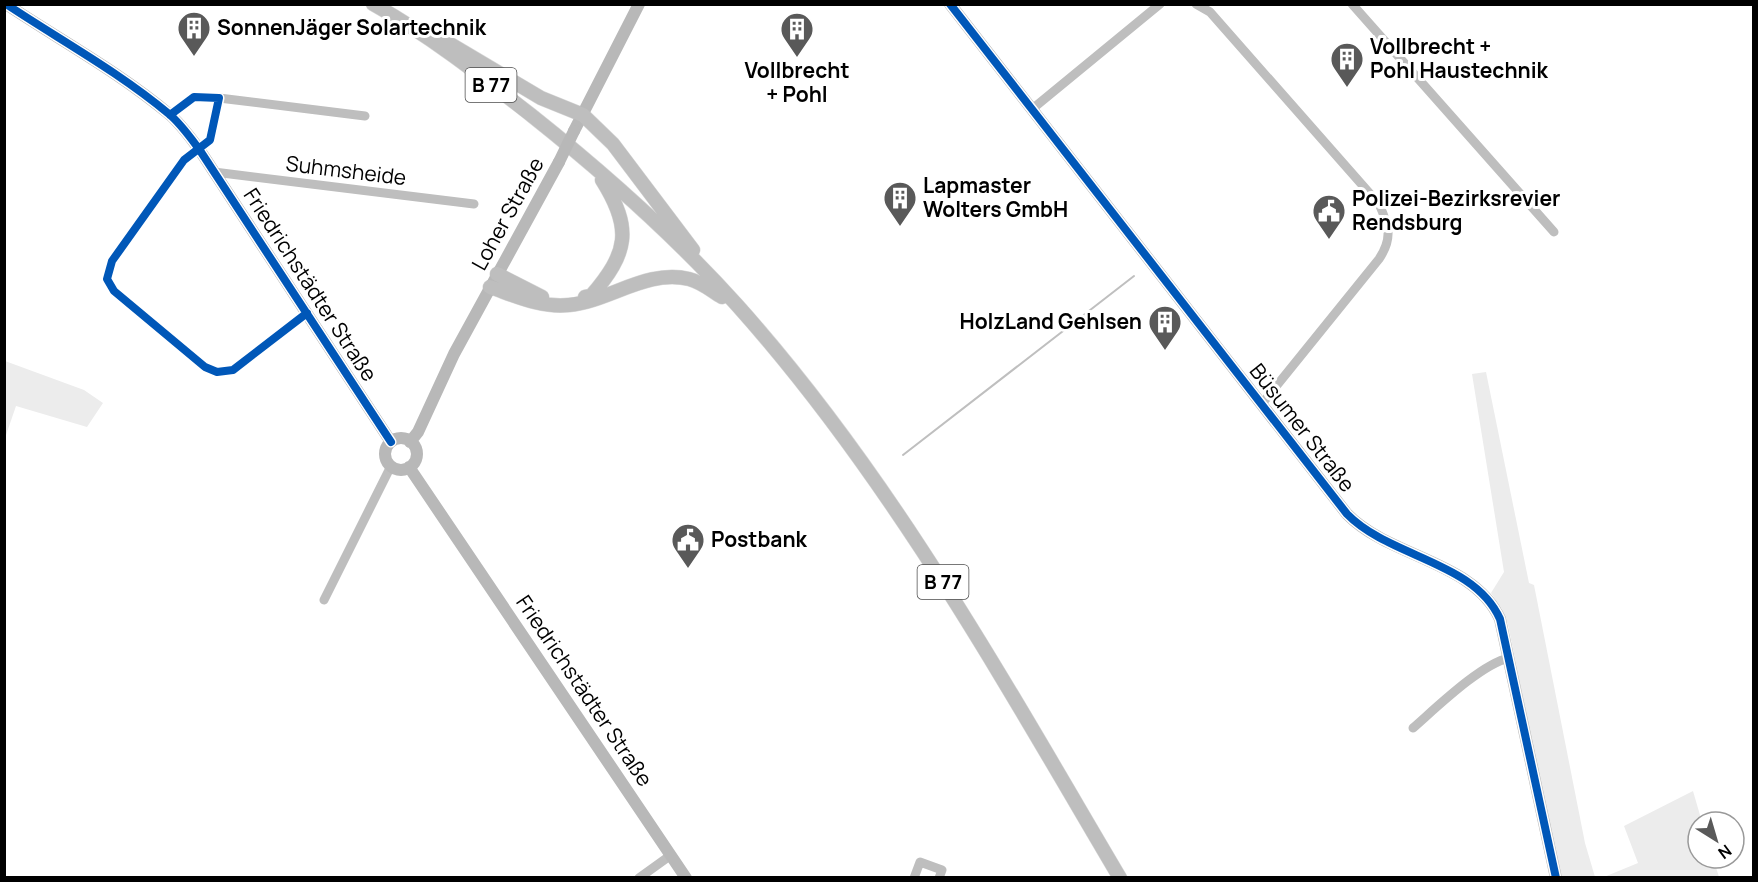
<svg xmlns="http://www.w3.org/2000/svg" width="1758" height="882" font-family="Manrope,sans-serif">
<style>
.green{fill:#ececec}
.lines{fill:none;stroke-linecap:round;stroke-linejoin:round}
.stream{stroke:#bfbfbf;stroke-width:2}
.primary-casing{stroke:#dbdbdb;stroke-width:15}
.street{stroke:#bebebe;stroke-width:9}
.secondary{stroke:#b8b8b8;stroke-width:12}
.primary{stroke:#bebebe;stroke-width:14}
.secondary-bridge{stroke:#b8b8b8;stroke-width:12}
.cycleway-casing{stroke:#fff;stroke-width:11}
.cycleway{stroke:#0057b8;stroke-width:8}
.labels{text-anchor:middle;stroke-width:6;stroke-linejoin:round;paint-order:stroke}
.shield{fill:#fff;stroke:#4c4c4c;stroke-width:1.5}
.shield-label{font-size:20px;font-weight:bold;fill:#000}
.poi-label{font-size:21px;font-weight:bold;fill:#000;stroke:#fff;text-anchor:start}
.street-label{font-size:21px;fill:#000;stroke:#fff}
</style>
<rect width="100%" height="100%" fill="#fff"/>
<path class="green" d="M 5,361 L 84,390 L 103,403 L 87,427 L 16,406 L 5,438 Z
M 1486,372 L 1529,583 L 1534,585 L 1585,843 L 1595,877 L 1560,877 L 1508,625 L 1502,609 L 1491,593 L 1504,572 L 1472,374 Z
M 1693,791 L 1702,822 L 1698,822 L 1698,858 L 1713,858 L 1719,877 L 1604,877 L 1638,863 L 1624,826 Z"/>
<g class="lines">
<path class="stream" d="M 903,455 L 1134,276"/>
<defs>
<path id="primary" d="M 373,4 C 429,35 481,76 531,115 C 604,173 675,236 737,305 C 891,477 1003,680 1120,878
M 440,38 L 541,98 L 583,115 L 613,144 L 693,250
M 497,274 L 542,297
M 490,287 C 516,296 541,308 569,305 C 610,301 646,269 689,279 C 701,282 712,291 722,297
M 585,297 L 591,296 C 628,253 633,229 602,180"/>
</defs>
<use href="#primary" class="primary-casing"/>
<path class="street" d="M 1196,4 L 1210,12 L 1379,204 C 1389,226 1393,238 1379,259 L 1261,405
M 1352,4 L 1554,232
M 219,98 L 365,116
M 1031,110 L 1160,4
M 170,115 L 194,97 L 219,98 L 210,140 L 184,160 L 112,261 L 107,279 L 114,291 L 205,367 L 217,372 L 233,370 L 307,313
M 214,172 L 474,204
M 324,600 L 391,466
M 1413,728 C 1436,708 1481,664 1509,658
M 639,878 L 671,855
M 914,878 L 920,862 L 942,870 L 939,878"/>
<path class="secondary" d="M 6,4 C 60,40 119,72 169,114 C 180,123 190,137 199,149 L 391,442
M 950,4 L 1347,514 C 1390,558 1474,561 1500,619 L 1556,878
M 574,131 L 639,4
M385 454a16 16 0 1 1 32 0a16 16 0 1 1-32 0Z
M 410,442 L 418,432 L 454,354 L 559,162
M 409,467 L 686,878"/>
<use href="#primary" class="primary"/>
<path class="secondary-bridge" d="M 559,162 L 574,131"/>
<defs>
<path id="cycleway" d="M 6,4 C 60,40 119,72 169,114 C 180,123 190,137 199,149 L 391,442
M 950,4 L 1347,514 C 1390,558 1474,561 1500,619 L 1556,878
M 170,115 L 194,97 L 219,98 L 210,140 L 184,160 L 112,261 L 107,279 L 114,291 L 205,367 L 217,372 L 233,370 L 307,313"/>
</defs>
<use href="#cycleway" class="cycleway-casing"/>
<use href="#cycleway" class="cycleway"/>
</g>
<defs>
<symbol id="building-pin" viewBox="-11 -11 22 30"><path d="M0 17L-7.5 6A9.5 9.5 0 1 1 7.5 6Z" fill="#595959" stroke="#fff"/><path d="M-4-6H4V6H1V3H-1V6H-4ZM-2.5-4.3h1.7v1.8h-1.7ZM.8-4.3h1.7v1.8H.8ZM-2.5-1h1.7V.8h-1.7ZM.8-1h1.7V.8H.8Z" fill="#fff"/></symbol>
<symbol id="civic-pin" viewBox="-11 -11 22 30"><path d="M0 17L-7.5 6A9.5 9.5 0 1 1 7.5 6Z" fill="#595959" stroke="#fff"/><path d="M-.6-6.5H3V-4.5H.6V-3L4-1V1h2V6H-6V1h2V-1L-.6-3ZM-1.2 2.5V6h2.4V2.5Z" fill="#fff"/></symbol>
</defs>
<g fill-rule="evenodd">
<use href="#building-pin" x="175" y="9" width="38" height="52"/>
<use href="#building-pin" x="778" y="10" width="38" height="52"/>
<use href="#building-pin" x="1328" y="40" width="38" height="52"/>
<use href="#building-pin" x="881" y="179" width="38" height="52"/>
<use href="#civic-pin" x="1310" y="192" width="38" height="52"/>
<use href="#building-pin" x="1146" y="303" width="38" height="52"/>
<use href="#civic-pin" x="669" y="521" width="38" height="52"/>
</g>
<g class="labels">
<g class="shield">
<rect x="465.5" y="68" width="51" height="34" rx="4.5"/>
<rect x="917.5" y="565" width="51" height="34" rx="4.5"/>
</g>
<g class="shield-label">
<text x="491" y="92">B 77</text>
<text x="943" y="589">B 77</text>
</g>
<g class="poi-label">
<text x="217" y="35">SonnenJäger Solartechnik</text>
<text x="1370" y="54">Vollbrecht +<tspan x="1370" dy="24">Pohl Haustechnik</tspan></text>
<text x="797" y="78" text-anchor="middle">Vollbrecht<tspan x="797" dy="24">+ Pohl</tspan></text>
<text x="923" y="193">Lapmaster<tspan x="923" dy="24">Wolters GmbH</tspan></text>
<text x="1352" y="206">Polizei-Bezirksrevier<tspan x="1352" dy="24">Rendsburg</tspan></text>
<text x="1142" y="329" text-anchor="end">HolzLand Gehlsen</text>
<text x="711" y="547">Postbank</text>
</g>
<g class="street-label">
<text transform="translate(346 171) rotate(7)" y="7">Suhmsheide</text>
<text transform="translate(508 214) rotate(-61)" y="7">Loher Straße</text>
<text transform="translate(310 285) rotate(57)" y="7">Friedrichstädter Straße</text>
<text transform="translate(1302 428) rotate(52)" y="7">Büsumer Straße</text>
<text transform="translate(584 691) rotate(56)" y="7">Friedrichstädter Straße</text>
</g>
</g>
<rect width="1758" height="882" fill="none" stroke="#000000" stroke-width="12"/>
<g transform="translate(1716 840) rotate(143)"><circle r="28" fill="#ffffff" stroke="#999999" stroke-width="1.5"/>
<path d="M0-4.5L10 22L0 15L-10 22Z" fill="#595959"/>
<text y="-9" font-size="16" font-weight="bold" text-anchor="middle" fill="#000000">N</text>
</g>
</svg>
